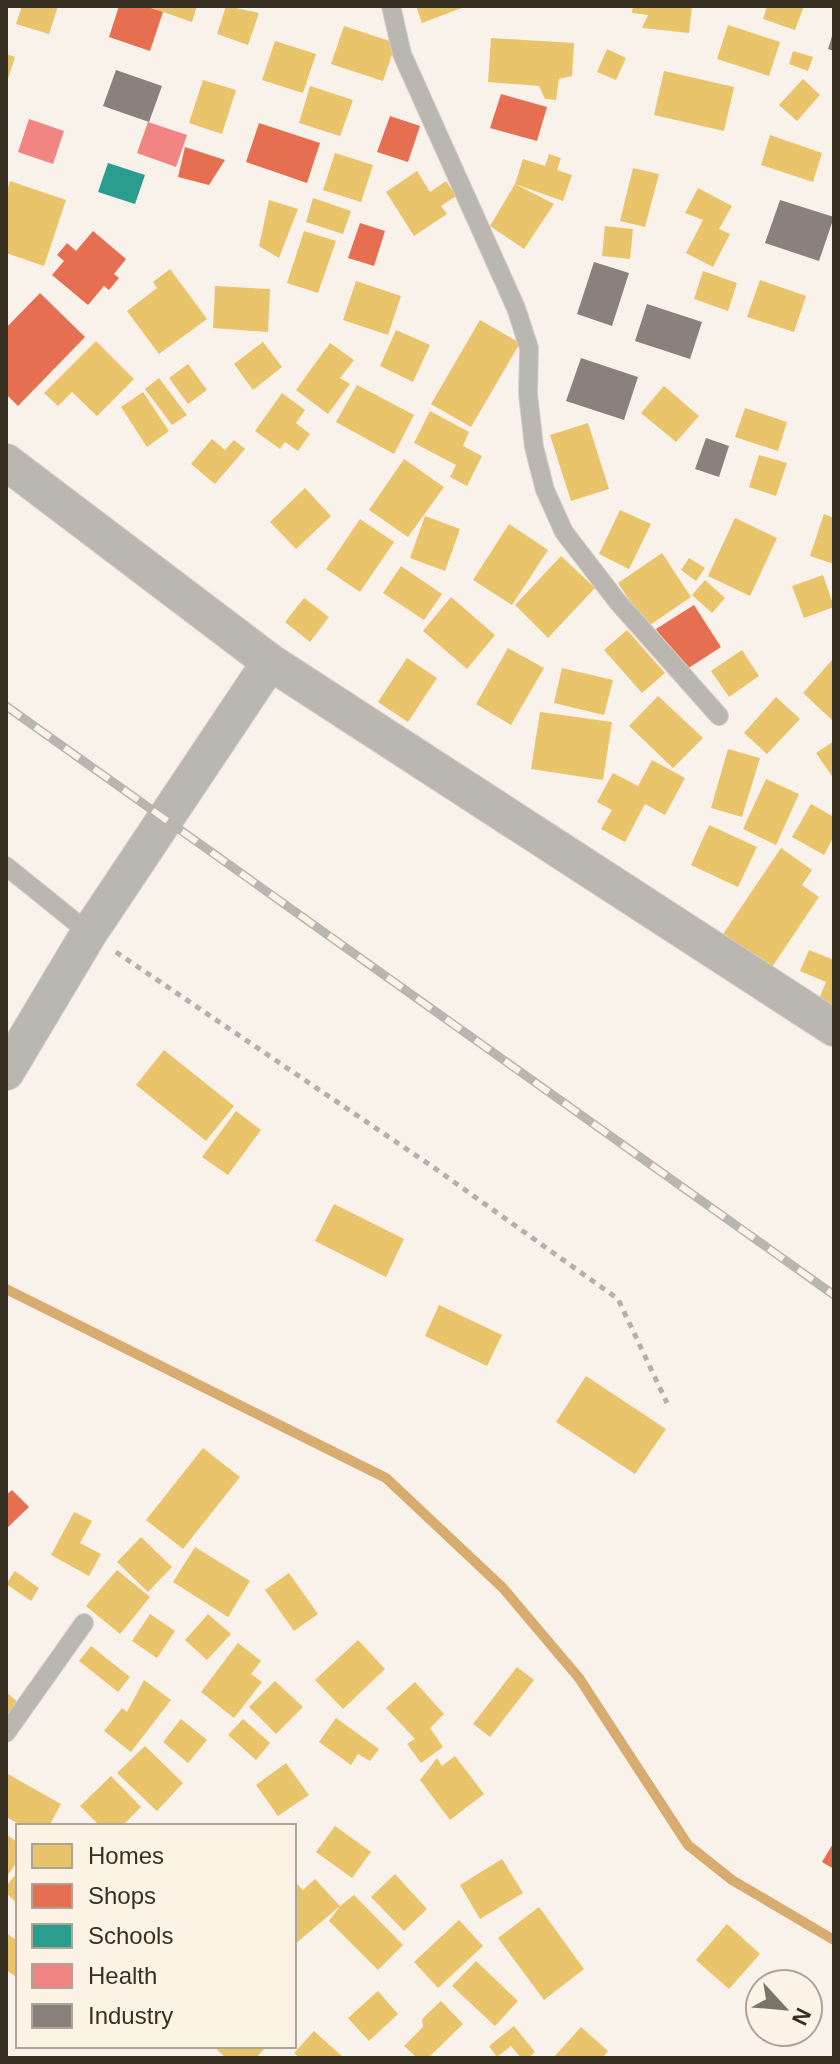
<svg xmlns="http://www.w3.org/2000/svg" width="840" height="2064" font-family="Helvetica,sans-serif">
<style>
.homes{fill:#e9c46a}
.shops{fill:#e76f51}
.schools{fill:#2a9d8f}
.health{fill:#f28482}
.industry{fill:#8a817c}
.lines{fill:none;stroke-linecap:round;stroke-linejoin:round}
.stream{stroke:#d8ab6f;stroke-width:10}
.service-casing{stroke:#d5cfc8;stroke-width:20}
.minor-casing{stroke:#d5cfc8;stroke-width:38}
.path{stroke:#b4b0aa;stroke-width:5;stroke-dasharray:6 6;stroke-linecap:butt}
.service{stroke:#bab6b0;stroke-width:18}
.minor{stroke:#bab6b0;stroke-width:36}
.rail-casing{stroke:#b9b5af;stroke-width:9}
.rail{stroke:#fdf2e6;stroke-width:6;stroke-dasharray:18;stroke-linecap:butt}
</style>
<rect width="100%" height="100%" fill="#f8f2eb"/>
<path class="homes" d="M 22,6 L 58,6 L 49,34 L 16,24 Z
M 146,6 L 197,6 L 192,22 Z
M 226,6 L 259,13 L 248,45 L 217,34 Z
M 416,6 L 467,6 L 422,23 Z
M 633,6 L 692,6 L 689,33 L 642,28 L 648,15 L 632,13 Z
M 767,6 L 804,6 L 795,30 L 763,19 Z
M 728,25 L 780,42 L 769,76 L 717,59 Z
M 344,26 L 396,43 L 383,81 L 331,64 Z
M 491,38 L 574,43 L 572,76 L 559,79 L 556,100 L 545,99 L 539,86 L 488,82 Z
M 275,41 L 316,54 L 303,93 L 262,80 Z
M 607,49 L 626,58 L 616,80 L 597,72 Z
M 793,51 L 813,57 L 808,71 L 789,64 Z
M 6,54 L 15,57 L 7,82 L 6,82 Z
M 664,71 L 734,87 L 724,131 L 654,115 Z
M 803,79 L 820,95 L 797,121 L 779,105 Z
M 203,80 L 236,90 L 222,134 L 189,123 Z
M 310,86 L 353,100 L 340,136 L 299,123 Z
M 770,135 L 822,153 L 813,182 L 761,165 Z
M 335,153 L 373,165 L 361,202 L 323,190 Z
M 549,154 L 561,158 L 557,170 L 572,175 L 563,201 L 515,184 L 554,204 L 524,249 L 490,226 L 515,184 L 523,159 L 545,166 Z
M 633,168 L 659,174 L 645,227 L 620,221 Z
M 417,171 L 430,192 L 446,181 L 456,196 L 441,206 L 447,214 L 414,236 L 386,192 Z
M 10,181 L 66,200 L 44,266 L 6,253 L 6,195 Z
M 698,188 L 732,206 L 719,229 L 730,234 L 713,267 L 686,253 L 703,220 L 685,213 Z
M 313,198 L 351,211 L 343,234 L 306,222 Z
M 269,200 L 298,209 L 279,258 L 259,246 Z
M 605,226 L 633,229 L 630,259 L 602,256 Z
M 304,231 L 336,241 L 318,293 L 287,283 Z
M 170,269 L 207,319 L 159,354 L 127,311 L 157,288 L 153,282 Z
M 703,271 L 737,283 L 728,311 L 694,299 Z
M 760,280 L 806,296 L 794,332 L 747,317 Z
M 356,281 L 401,296 L 388,335 L 343,320 Z
M 215,286 L 270,289 L 268,332 L 213,328 Z
M 480,320 L 520,343 L 471,427 L 431,404 Z
M 396,330 L 430,345 L 413,382 L 380,366 Z
M 96,341 L 134,379 L 97,416 L 72,392 L 58,406 L 44,393 Z
M 263,342 L 282,367 L 253,390 L 234,364 Z
M 330,343 L 354,360 L 340,378 L 350,384 L 328,414 L 296,390 Z
M 188,364 L 207,390 L 188,404 L 169,378 Z
M 159,378 L 187,415 L 172,425 L 145,389 Z
M 357,385 L 414,415 L 394,454 L 336,422 Z
M 664,386 L 699,416 L 676,442 L 641,413 Z
M 143,392 L 169,431 L 147,447 L 121,407 Z
M 282,393 L 305,410 L 296,423 L 310,434 L 298,451 L 285,442 L 280,449 L 255,431 Z
M 745,408 L 787,422 L 778,451 L 735,437 Z
M 430,411 L 469,432 L 463,446 L 482,456 L 467,486 L 450,477 L 456,465 L 414,443 Z
M 588,423 L 609,489 L 571,501 L 550,435 Z
M 212,439 L 225,450 L 234,440 L 245,449 L 215,484 L 191,464 Z
M 759,455 L 787,463 L 776,496 L 749,487 Z
M 404,459 L 444,487 L 408,537 L 369,510 Z
M 305,488 L 331,516 L 296,549 L 270,522 Z
M 620,510 L 651,524 L 629,569 L 599,554 Z
M 824,514 L 834,518 L 834,564 L 810,556 Z
M 425,516 L 460,529 L 445,571 L 410,558 Z
M 735,518 L 777,538 L 750,596 L 708,576 Z
M 360,519 L 394,542 L 360,592 L 326,569 Z
M 509,524 L 548,550 L 512,605 L 473,580 Z
M 662,553 L 691,597 L 647,627 L 618,583 Z
M 561,556 L 595,588 L 548,638 L 515,605 Z
M 689,558 L 705,568 L 696,581 L 681,570 Z
M 401,566 L 442,594 L 424,620 L 383,593 Z
M 823,575 L 834,607 L 804,618 L 792,586 Z
M 705,580 L 725,598 L 712,613 L 692,595 Z
M 451,597 L 495,635 L 467,669 L 423,631 Z
M 304,598 L 329,617 L 310,642 L 285,622 Z
M 627,630 L 665,673 L 642,693 L 604,650 Z
M 508,648 L 544,668 L 511,725 L 476,704 Z
M 742,650 L 759,676 L 729,697 L 711,671 Z
M 407,658 L 437,678 L 408,722 L 378,702 Z
M 832,660 L 834,662 L 834,722 L 803,693 Z
M 562,668 L 613,680 L 604,715 L 554,703 Z
M 658,696 L 703,738 L 673,768 L 629,726 Z
M 776,697 L 800,719 L 767,754 L 744,733 Z
M 540,712 L 612,722 L 603,780 L 531,769 Z
M 834,741 L 834,779 L 816,753 Z
M 728,749 L 760,758 L 742,817 L 711,808 Z
M 652,760 L 685,778 L 665,815 L 645,804 L 625,842 L 601,829 L 612,810 L 597,802 L 613,773 L 638,786 Z
M 766,779 L 799,794 L 776,845 L 743,829 Z
M 811,804 L 834,817 L 834,836 L 824,855 L 792,837 Z
M 709,825 L 757,847 L 738,887 L 691,865 Z
M 781,848 L 812,870 L 802,885 L 819,897 L 768,973 L 719,940 Z
M 809,950 L 834,960 L 834,1014 L 816,1006 L 826,982 L 800,971 Z
M 164,1050 L 234,1106 L 206,1141 L 136,1085 Z
M 236,1111 L 261,1130 L 228,1175 L 202,1157 Z
M 334,1204 L 404,1239 L 386,1277 L 315,1241 Z
M 439,1305 L 502,1335 L 487,1366 L 425,1336 Z
M 586,1376 L 666,1429 L 635,1474 L 556,1422 Z
M 203,1448 L 240,1477 L 183,1549 L 146,1520 Z
M 74,1512 L 92,1521 L 80,1543 L 101,1554 L 89,1576 L 51,1555 Z
M 141,1537 L 172,1567 L 148,1592 L 117,1562 Z
M 195,1547 L 250,1581 L 228,1617 L 173,1582 Z
M 117,1570 L 150,1597 L 120,1634 L 86,1606 Z
M 15,1571 L 39,1588 L 31,1601 L 6,1584 Z
M 289,1573 L 318,1614 L 294,1631 L 265,1590 Z
M 150,1614 L 175,1631 L 157,1658 L 132,1641 Z
M 208,1614 L 231,1634 L 207,1660 L 185,1640 Z
M 358,1640 L 385,1669 L 343,1709 L 315,1680 Z
M 238,1643 L 261,1661 L 251,1674 L 262,1682 L 234,1718 L 201,1692 Z
M 91,1646 L 130,1677 L 118,1692 L 79,1661 Z
M 517,1667 L 534,1680 L 490,1737 L 473,1724 Z
M 144,1680 L 171,1700 L 131,1752 L 104,1731 L 122,1708 L 127,1712 Z
M 275,1681 L 303,1707 L 276,1734 L 249,1707 Z
M 415,1682 L 444,1714 L 430,1728 L 443,1747 L 421,1763 L 407,1744 L 415,1739 L 386,1708 Z
M 6,1692 L 19,1703 L 6,1719 Z
M 336,1718 L 379,1749 L 370,1761 L 358,1754 L 351,1765 L 319,1742 Z
M 181,1719 L 207,1740 L 188,1763 L 163,1742 Z
M 243,1719 L 270,1743 L 256,1760 L 228,1735 Z
M 145,1746 L 183,1783 L 157,1811 L 117,1773 Z
M 455,1756 L 484,1794 L 450,1820 L 420,1780 L 437,1758 L 442,1766 Z
M 286,1763 L 309,1795 L 278,1816 L 256,1785 Z
M 6,1773 L 61,1804 L 49,1826 L 23,1826 L 6,1817 Z
M 111,1776 L 141,1807 L 122,1826 L 100,1826 L 80,1806 Z
M 335,1826 L 371,1852 L 352,1878 L 316,1852 Z
M 6,1834 L 18,1843 L 18,1860 L 6,1878 Z
M 502,1859 L 523,1893 L 480,1919 L 460,1885 Z
M 18,1872 L 18,1904 L 6,1893 L 6,1886 Z
M 395,1874 L 427,1909 L 404,1931 L 371,1897 Z
M 315,1879 L 340,1906 L 354,1895 L 403,1945 L 378,1970 L 329,1921 L 340,1906 L 294,1945 L 294,1881 L 303,1890 Z
M 539,1907 L 584,1969 L 544,2000 L 498,1938 Z
M 459,1920 L 483,1946 L 438,1988 L 414,1962 Z
M 727,1924 L 760,1954 L 729,1989 L 696,1960 Z
M 6,1933 L 18,1941 L 18,1978 L 6,1970 Z
M 476,1961 L 518,2001 L 495,2026 L 452,1986 Z
M 378,1991 L 398,2014 L 369,2041 L 348,2018 Z
M 441,2001 L 463,2024 L 428,2058 L 417,2058 L 404,2046 L 423,2027 L 422,2019 Z
M 514,2026 L 535,2052 L 528,2058 L 521,2058 L 511,2046 L 497,2057 L 489,2046 Z
M 581,2027 L 608,2051 L 602,2058 L 553,2058 Z
M 314,2031 L 344,2058 L 300,2058 L 294,2053 Z
M 213,2046 L 264,2046 L 266,2047 L 256,2058 L 226,2058 Z"/>
<path class="shops" d="M 119,6 L 145,6 L 163,12 L 150,51 L 109,37 Z
M 501,94 L 547,107 L 537,141 L 490,128 Z
M 390,116 L 420,126 L 408,162 L 377,152 Z
M 259,123 L 320,143 L 307,183 L 246,162 Z
M 185,147 L 225,160 L 209,185 L 178,177 Z
M 360,223 L 385,231 L 374,266 L 348,258 Z
M 93,231 L 126,259 L 114,274 L 119,278 L 109,290 L 104,286 L 88,305 L 52,275 L 64,261 L 57,255 L 67,243 L 76,251 Z
M 40,293 L 85,337 L 18,406 L 6,394 L 6,328 Z
M 694,605 L 721,647 L 684,671 L 656,629 Z
M 12,1490 L 29,1507 L 6,1529 L 6,1495 Z
M 834,1842 L 834,1869 L 822,1862 Z"/>
<path class="schools" d="M 108,163 L 145,175 L 135,204 L 98,192 Z"/>
<path class="health" d="M 29,119 L 64,131 L 53,164 L 18,152 Z
M 148,122 L 187,135 L 176,167 L 137,153 Z"/>
<path class="industry" d="M 833,33 L 834,33 L 834,51 L 828,49 Z
M 116,70 L 162,86 L 149,122 L 103,106 Z
M 780,200 L 834,217 L 819,261 L 765,243 Z
M 594,262 L 629,273 L 612,326 L 577,314 Z
M 647,304 L 702,322 L 690,359 L 635,341 Z
M 581,358 L 638,377 L 624,420 L 566,401 Z
M 706,438 L 729,446 L 719,477 L 695,469 Z"/>
<g class="lines">
<path class="stream" d="M 6,1289 L 386,1478 L 503,1588 L 579,1678 L 688,1845 L 732,1880 L 834,1940"/>
<defs>
<path id="service" d="M 391,6 L 402,54 L 516,308 L 529,348 L 528,394 L 534,447 L 545,490 L 564,532 L 617,601 L 719,716
M 6,866 L 89,933
M 6,1733 L 84,1623"/>
<path id="minor" d="M 6,462 L 270,662 L 834,1028
M 6,1072 L 89,933 L 270,662"/>
</defs>
<use href="#service" class="service-casing"/>
<use href="#minor" class="minor-casing"/>
<path class="path" d="M 116,952 L 433,1167 L 618,1299 L 667,1403"/>
<use href="#service" class="service"/>
<use href="#minor" class="minor"/>
<defs>
<path id="rail" d="M 6,706 L 834,1295"/>
</defs>
<use href="#rail" class="rail-casing"/>
<use href="#rail" class="rail"/>
</g>
<rect width="840" height="2064" fill="none" stroke="#382f23" stroke-width="16"/>
<rect x="16" y="1824" width="280" height="224" fill="#fdf2e6" stroke="#aea498" stroke-width="2"/>
<rect x="32" y="1844" width="40" height="24" fill="#e9c46a" stroke="#aea498" stroke-width="2"/>
<text x="88" y="1864" font-size="24" fill="#382f23">Homes</text>
<rect x="32" y="1884" width="40" height="24" fill="#e76f51" stroke="#aea498" stroke-width="2"/>
<text x="88" y="1904" font-size="24" fill="#382f23">Shops</text>
<rect x="32" y="1924" width="40" height="24" fill="#2a9d8f" stroke="#aea498" stroke-width="2"/>
<text x="88" y="1944" font-size="24" fill="#382f23">Schools</text>
<rect x="32" y="1964" width="40" height="24" fill="#f28482" stroke="#aea498" stroke-width="2"/>
<text x="88" y="1984" font-size="24" fill="#382f23">Health</text>
<rect x="32" y="2004" width="40" height="24" fill="#8a817c" stroke="#aea498" stroke-width="2"/>
<text x="88" y="2024" font-size="24" fill="#382f23">Industry</text>
<g transform="translate(784 2008) rotate(116)"><circle r="38" fill="#fdf2e6" stroke="#aea498" stroke-width="2"/>
<path d="M0-6L14 30L0 20L-14 30Z" fill="#7b7369"/>
<text y="-12" font-size="22" font-weight="bold" text-anchor="middle" fill="#382f23">N</text>
</g>
</svg>
